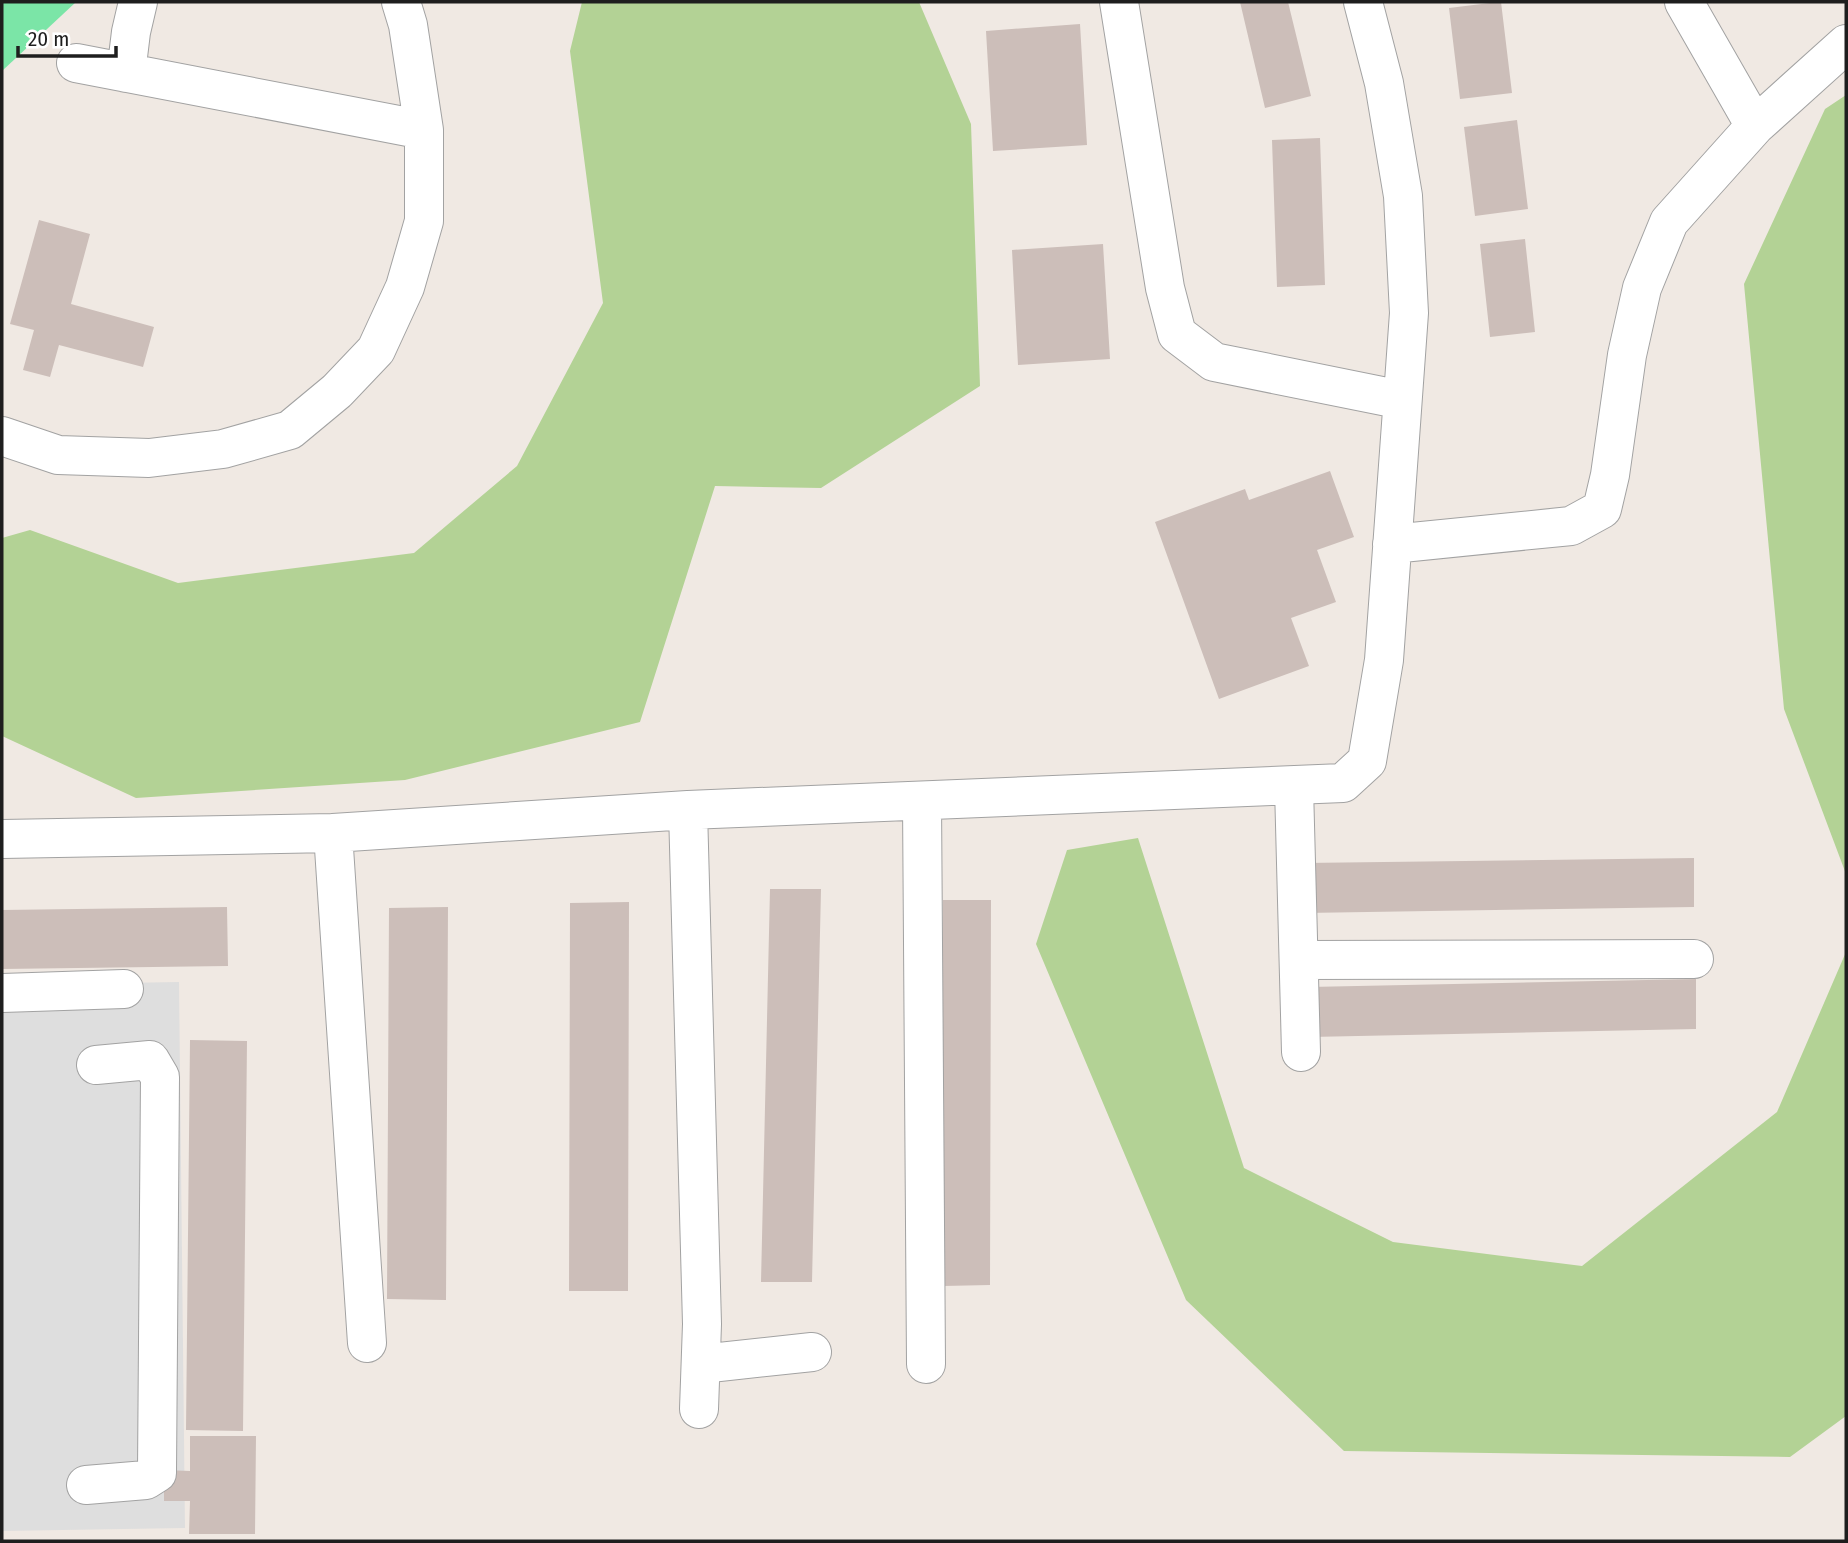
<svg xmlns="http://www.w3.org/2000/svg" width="1848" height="1543" font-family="'Fira Sans Condensed',sans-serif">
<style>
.forest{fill:#b3d295}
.pitch{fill:#7be5a7}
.parking{fill:#dedede}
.building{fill:#ccbeb9}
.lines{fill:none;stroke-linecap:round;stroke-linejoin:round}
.minor-casing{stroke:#a2a2a2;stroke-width:40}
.minor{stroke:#fff;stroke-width:38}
</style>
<rect width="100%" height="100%" fill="#f0e9e3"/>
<path class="forest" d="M 582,2 L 919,2 L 971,124 L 980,386 L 821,488 L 715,486 L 640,722 L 405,780 L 136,798 L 2,736 L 2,538 L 30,530 L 178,583 L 414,553 L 517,466 L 603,303 L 570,51 Z
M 1846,95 L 1846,874 L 1784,709 L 1744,284 L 1825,109 Z
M 1138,838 L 1244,1168 L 1393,1242 L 1582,1266 L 1777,1112 L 1846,952 L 1846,1416 L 1790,1457 L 1344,1451 L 1186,1300 L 1036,944 L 1067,850 Z"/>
<path class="pitch" d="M 2,2 L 76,2 L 2,71 Z"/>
<path class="parking" d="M 179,982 L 185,1528 L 2,1531 L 2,985 Z"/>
<path class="building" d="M 1240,2 L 1288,2 L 1311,96 L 1265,108 Z
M 1498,2 L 1501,2 L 1512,93 L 1460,99 L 1449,8 Z
M 1080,24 L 1087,145 L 993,151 L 986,31 Z
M 1517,120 L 1528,209 L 1475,216 L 1464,127 Z
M 1320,138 L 1325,285 L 1277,287 L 1272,140 Z
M 39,220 L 90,234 L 71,304 L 154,327 L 143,367 L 59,345 L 50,377 L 23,370 L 34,330 L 10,324 Z
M 1525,239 L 1535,332 L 1490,337 L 1480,244 Z
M 1103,244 L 1110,359 L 1018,365 L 1012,250 Z
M 1330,471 L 1354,537 L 1317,550 L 1336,602 L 1291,618 L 1309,666 L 1219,699 L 1155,522 L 1245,489 L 1249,500 Z
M 1694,858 L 1694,907 L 1304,913 L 1303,863 Z
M 770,889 L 821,889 L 812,1282 L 761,1282 Z
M 943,900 L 991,900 L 990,1285 L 943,1286 Z
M 629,902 L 628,1291 L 569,1291 L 570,903 Z
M 227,907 L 228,966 L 2,969 L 2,910 Z
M 448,907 L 446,1300 L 387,1299 L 389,908 Z
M 1696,979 L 1696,1029 L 1310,1037 L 1309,987 Z
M 190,1040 L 247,1041 L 243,1431 L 186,1430 Z
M 190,1436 L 256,1436 L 255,1534 L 189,1534 L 190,1501 L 164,1501 L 164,1470 L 190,1471 Z"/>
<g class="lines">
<defs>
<path id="minor" d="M 1119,2 L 1165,288 L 1177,334 L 1214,362 L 1402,400
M 1684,2 L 1755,126
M 76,63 L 424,130
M 126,73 L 131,32 L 138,2
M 2,436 L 58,455 L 149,458 L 223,449 L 290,430 L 337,391 L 376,350 L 405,287 L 424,221 L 424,130 L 408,25 L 401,2
M 1392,544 L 1571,526 L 1602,509 L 1610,475 L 1627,355 L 1642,288 L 1669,222 L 1755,126 L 1846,44
M 1294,787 L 1301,1052
M 922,801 L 926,1364
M 688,810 L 702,1324 L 699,1409
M 333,833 L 367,1343
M 2,839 L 333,833 L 688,810 L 1343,783 L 1367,761 L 1384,660 L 1409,313 L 1403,196 L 1384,83 L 1363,2
M 1300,960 L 1694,959
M 2,993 L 124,989
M 701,1364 L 812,1352
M 86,1485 L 146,1480 L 157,1473 L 160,1077 L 150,1060 L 96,1065"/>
</defs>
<use href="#minor" class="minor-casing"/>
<use href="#minor" class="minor"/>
</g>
<rect width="1848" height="1543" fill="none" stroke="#1e1e1e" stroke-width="7"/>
<path d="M18 46v10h98v-10" fill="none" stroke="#1e1e1e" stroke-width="3.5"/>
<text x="28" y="46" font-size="21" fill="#1e1e1e" stroke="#ffffff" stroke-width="5" paint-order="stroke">20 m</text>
</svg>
